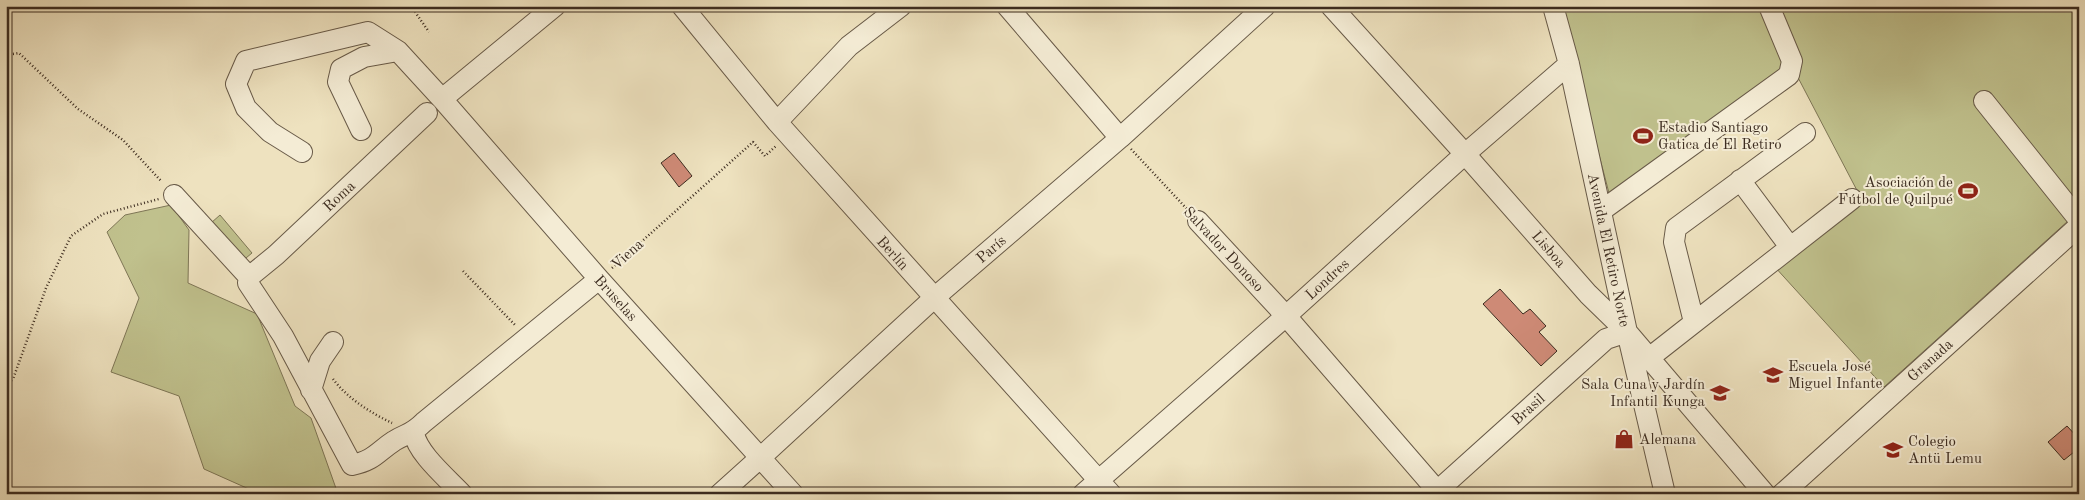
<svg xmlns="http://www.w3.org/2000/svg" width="2085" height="500" font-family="'Old Standard TT',serif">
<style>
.green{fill:#c0c18d;stroke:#7e7656}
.building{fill:#ce8a76;stroke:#3c2c20}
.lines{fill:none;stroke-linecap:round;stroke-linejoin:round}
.minor-casing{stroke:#685a48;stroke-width:22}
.path{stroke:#3c2c20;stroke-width:2.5;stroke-dasharray:1 2.5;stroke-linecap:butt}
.minor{stroke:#f4ecd5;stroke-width:20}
.labels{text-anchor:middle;stroke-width:4;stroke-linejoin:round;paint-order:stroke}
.poi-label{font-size:15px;fill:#3c2c20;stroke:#f4ecd5;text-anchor:start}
.street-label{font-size:15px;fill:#3c2c20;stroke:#f4ecd5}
</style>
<rect width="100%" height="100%" fill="#eee2bf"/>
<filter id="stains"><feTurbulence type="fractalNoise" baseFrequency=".004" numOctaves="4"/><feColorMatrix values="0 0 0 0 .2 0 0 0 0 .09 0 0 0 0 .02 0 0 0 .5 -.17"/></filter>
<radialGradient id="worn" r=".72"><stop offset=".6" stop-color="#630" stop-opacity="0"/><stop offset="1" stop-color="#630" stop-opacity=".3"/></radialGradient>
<path class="green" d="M 1560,6 L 2079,6 L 2079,211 L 1884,387 L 1774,266 L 1862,200 L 1793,68 L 1609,193 Z
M 171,205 L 189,230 L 188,283 L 257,314 L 295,406 L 311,418 L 338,494 L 260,494 L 204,469 L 179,396 L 111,372 L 139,298 L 107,232 L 125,215 Z
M 220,215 L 252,253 L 234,268 L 202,231 Z"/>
<path class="building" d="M 674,153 L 692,176 L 679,187 L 661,163 Z
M 1500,289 L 1523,314 L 1530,309 L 1546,326 L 1539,332 L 1557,351 L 1541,366 L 1483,304 Z
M 2067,426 L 2079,439 L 2079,448 L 2064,460 L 2048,442 Z"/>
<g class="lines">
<defs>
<path id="minor" d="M 682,6 L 777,122 L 1111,494
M 1007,6 L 1120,138
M 1331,6 L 1465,154 L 1588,294 L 1627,332 L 1765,494
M 1553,6 L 1569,64 L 1627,332 L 1665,494
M 442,99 L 555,6
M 1984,101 L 2079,220
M 777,122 L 849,46 L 901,6
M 361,130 L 338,82 L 341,69 L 364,57 L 398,51
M 302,152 L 270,132 L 246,108 L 236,84 L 246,61 L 368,32 L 398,51 L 442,99 L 599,279 L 793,494
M 1740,180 L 1790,247
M 174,195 L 249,277 L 248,283 L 283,336 L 352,465 C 375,460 377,452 394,441 C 407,433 411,435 424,422 L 599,279
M 1601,211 L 1789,75 L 1792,61 L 1769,6
M 1198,221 L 1286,316 L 1440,494
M 249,277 L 276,255 L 427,113
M 1694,322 L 1674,242 L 1676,228 L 1805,133
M 1649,358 L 1852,199
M 311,390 L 320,361 L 333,342
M 414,433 C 417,453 447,478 462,494
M 720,494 L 760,458 L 934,298 L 1120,138 L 1265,6
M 1083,494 L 1286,316 L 1465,154 L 1569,64
M 1434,494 L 1606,339 L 1627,332
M 1782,494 L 2079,226"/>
</defs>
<use href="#minor" class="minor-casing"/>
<path class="path" d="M 411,6 L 429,32
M 6,55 L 19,53 L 78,109 L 123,140 L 162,182
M 1131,149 L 1187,209
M 612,268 L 753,142 L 765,156 L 776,146
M 463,271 L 516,326
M 333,379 C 347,398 371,413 392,423
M 6,385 L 13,379 L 46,288 L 71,236 L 103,214 L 159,199"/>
<use href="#minor" class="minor"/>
</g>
<defs>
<symbol id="stadium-bare" viewBox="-9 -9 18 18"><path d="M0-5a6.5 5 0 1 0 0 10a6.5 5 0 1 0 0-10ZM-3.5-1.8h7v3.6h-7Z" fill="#8f2418" stroke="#f4ecd5" stroke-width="2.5" paint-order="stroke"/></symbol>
<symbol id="school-bare" viewBox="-9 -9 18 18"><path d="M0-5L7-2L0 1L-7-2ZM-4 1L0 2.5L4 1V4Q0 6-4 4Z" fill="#8f2418" stroke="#f4ecd5" stroke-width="2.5" paint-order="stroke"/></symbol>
<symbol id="shop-bare" viewBox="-9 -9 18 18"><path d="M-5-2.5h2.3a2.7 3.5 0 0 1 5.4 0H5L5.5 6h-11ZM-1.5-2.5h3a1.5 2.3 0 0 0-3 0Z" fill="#8f2418" stroke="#f4ecd5" stroke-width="2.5" paint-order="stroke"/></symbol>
</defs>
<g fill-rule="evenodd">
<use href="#stadium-bare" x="1629" y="122" width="28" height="28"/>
<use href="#stadium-bare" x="1954" y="177" width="28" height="28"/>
<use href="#school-bare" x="1759" y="361" width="28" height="28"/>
<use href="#school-bare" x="1706" y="379" width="28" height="28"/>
<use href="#shop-bare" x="1610" y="425" width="28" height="28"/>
<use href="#school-bare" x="1879" y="436" width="28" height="28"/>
</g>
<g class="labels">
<g class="poi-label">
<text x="1658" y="132">Estadio Santiago<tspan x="1658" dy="17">Gatica de El Retiro</tspan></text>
<text x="1953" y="187" text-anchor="end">Asociación de<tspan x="1953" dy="17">Fútbol de Quilpué</tspan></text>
<text x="1788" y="371">Escuela José<tspan x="1788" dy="17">Miguel Infante</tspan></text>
<text x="1705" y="389" text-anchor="end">Sala Cuna y Jardín<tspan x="1705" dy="17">Infantil Kunga</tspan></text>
<text x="1639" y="444">Alemana</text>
<text x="1908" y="446">Colegio<tspan x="1908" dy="17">Antü Lemu</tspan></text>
</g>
<g class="street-label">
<text transform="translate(339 196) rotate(-43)" y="5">Roma</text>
<text transform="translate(991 249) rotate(-41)" y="5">París</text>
<text transform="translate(1224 249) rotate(47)" y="5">Salvador Donoso</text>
<text transform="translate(1549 249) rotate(49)" y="5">Lisboa</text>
<text transform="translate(1609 250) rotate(78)" y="5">Avenida El Retiro Norte</text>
<text transform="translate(893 253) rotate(48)" y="5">Berlín</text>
<text transform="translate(627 254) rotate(-42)" y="5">Viena</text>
<text transform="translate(1327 279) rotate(-42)" y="5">Londres</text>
<text transform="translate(616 298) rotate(48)" y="5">Bruselas</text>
<text transform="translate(1930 360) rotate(-42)" y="5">Granada</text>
<text transform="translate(1528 409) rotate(-42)" y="5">Brasil</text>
</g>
</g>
<rect width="2085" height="500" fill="none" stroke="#eee2bf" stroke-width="25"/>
<rect x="8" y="8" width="2070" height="485" fill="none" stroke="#3c2c20" stroke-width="2.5"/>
<rect x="12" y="12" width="2060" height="475" fill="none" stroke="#3c2c20"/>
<rect width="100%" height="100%" filter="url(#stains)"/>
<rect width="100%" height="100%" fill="url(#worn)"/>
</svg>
